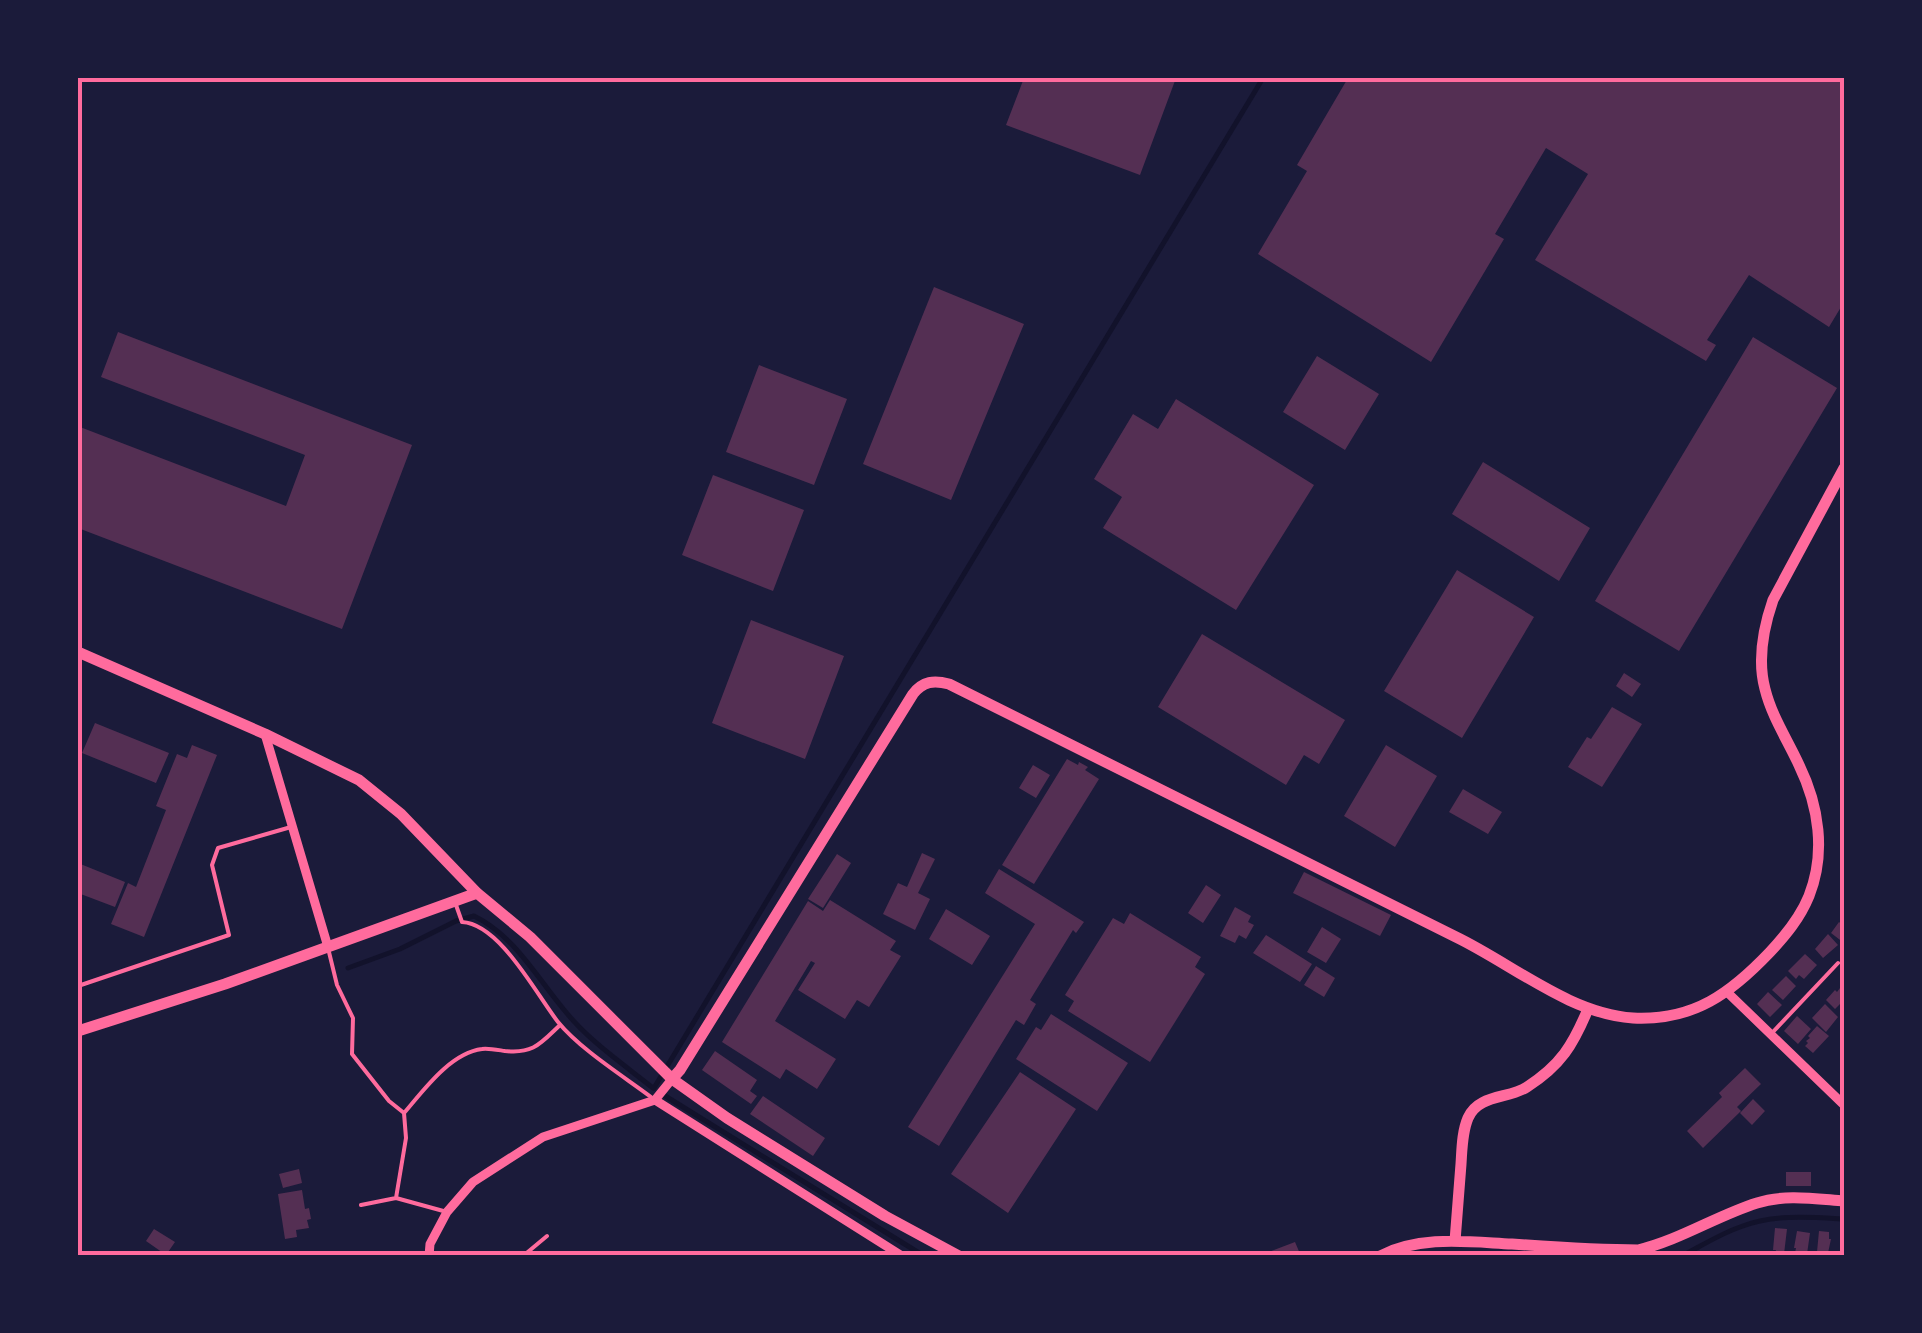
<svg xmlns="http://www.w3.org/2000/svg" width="1922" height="1333" font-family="'Alegreya Sans',sans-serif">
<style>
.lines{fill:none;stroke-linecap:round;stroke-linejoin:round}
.stream{stroke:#12122b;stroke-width:5}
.building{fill:#542f53}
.service{stroke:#ff6b9d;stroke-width:4}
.minor{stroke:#ff6b9d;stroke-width:9}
.tertiary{stroke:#ff6b9d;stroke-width:11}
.neatline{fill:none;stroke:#ff6b9d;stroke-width:4}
</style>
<rect width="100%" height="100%" fill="#1b1b3a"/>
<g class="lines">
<path class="stream" d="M 348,968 L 400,949 L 456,921 L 474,916 C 515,936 537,978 565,1011 C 589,1041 623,1064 653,1088
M 654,1088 L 1263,78
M 662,1094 L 924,1256
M 1682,1256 C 1701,1246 1720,1234 1740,1227 C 1774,1214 1809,1217 1844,1219"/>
</g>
<path class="building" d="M 1024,78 L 1176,78 L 1140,175 L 1006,125 Z
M 1348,78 L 1844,78 L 1844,302 L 1829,327 L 1749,275 L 1707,340 L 1716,345 L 1706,361 L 1535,260 L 1588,174 L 1546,148 L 1495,234 L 1504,239 L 1431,362 L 1258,254 L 1307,171 L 1297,165 Z
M 934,287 L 1024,324 L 951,500 L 863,464 Z
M 118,332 L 412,445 L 342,629 L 78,528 L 78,434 L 80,427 L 286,506 L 305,455 L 101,377 Z
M 1753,337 L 1837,388 L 1679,651 L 1595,601 Z
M 1317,356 L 1379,394 L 1345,450 L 1283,412 Z
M 759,365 L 847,399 L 814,485 L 726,452 Z
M 1176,399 L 1314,485 L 1236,610 L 1103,528 L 1122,497 L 1094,479 L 1133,414 L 1158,429 Z
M 1483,462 L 1590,528 L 1559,581 L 1452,514 Z
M 713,475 L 804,510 L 773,591 L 682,555 Z
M 1457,570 L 1534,617 L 1462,738 L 1384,691 Z
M 751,620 L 844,656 L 805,759 L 712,723 Z
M 1202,634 L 1345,720 L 1319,764 L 1304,755 L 1286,785 L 1158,707 Z
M 1624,673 L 1641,684 L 1632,697 L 1616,686 Z
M 1612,707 L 1642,724 L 1602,787 L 1568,767 L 1587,737 L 1591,739 Z
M 95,723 L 169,753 L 156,783 L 82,753 Z
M 192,745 L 217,755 L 144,937 L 111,924 L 128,883 L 136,887 L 166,810 L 156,806 L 177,754 L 187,758 Z
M 1386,745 L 1437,776 L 1395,847 L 1344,816 Z
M 1067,759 L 1078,765 L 1079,762 L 1088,767 L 1085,770 L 1099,779 L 1034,884 L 1002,865 Z
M 1033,765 L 1050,775 L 1036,798 L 1019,788 Z
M 1463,789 L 1502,812 L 1488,834 L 1449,812 Z
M 922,853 L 935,859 L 918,893 L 930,899 L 915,930 L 883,914 L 898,883 L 907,887 Z
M 837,854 L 851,863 L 823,908 L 808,899 Z
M 78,863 L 125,882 L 115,907 L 78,893 Z
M 999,869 L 1084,922 L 1076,933 L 1073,930 L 1030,1000 L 1036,1004 L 1024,1025 L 1016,1020 L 939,1146 L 908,1127 L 1035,924 L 985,893 Z
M 1304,872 L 1391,915 L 1380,936 L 1293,893 Z
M 1206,885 L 1221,895 L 1203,923 L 1188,913 Z
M 830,900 L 896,941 L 890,950 L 901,956 L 869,1007 L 857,1000 L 845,1019 L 798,990 L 815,963 L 811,961 L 775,1021 L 836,1059 L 817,1089 L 786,1069 L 780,1079 L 722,1042 L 808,901 L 823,911 Z
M 1235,907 L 1251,916 L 1248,922 L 1254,925 L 1246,939 L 1239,935 L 1235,943 L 1220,936 Z
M 946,909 L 990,936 L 972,965 L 929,939 Z
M 1130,913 L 1201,957 L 1195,967 L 1205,974 L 1150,1062 L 1068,1011 L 1074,1001 L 1065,995 L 1113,918 L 1124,924 Z
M 1839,922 L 1844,926 L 1844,943 L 1831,933 Z
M 1322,927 L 1341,939 L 1326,963 L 1307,952 Z
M 1828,934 L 1838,945 L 1823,958 L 1815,949 Z
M 1266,935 L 1312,964 L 1300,982 L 1253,953 Z
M 1805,954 L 1817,965 L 1804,979 L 1799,975 L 1796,979 L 1788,971 Z
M 1316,966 L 1335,978 L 1324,997 L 1304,985 Z
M 1786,976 L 1796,986 L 1783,1000 L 1772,990 Z
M 1844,987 L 1844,1005 L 1843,1007 L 1840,1004 L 1835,1009 L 1826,1000 L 1835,990 L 1837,992 L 1840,988 L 1841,990 Z
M 1768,992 L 1782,1005 L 1770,1017 L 1757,1004 Z
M 1825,1004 L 1838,1017 L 1826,1032 L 1812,1018 Z
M 1051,1014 L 1128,1063 L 1097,1111 L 1016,1059 L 1036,1027 L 1041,1030 Z
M 1797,1016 L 1811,1029 L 1798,1044 L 1784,1031 Z
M 1817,1026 L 1829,1036 L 1813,1053 L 1805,1046 L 1808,1043 L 1806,1041 L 1810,1038 L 1808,1036 Z
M 715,1051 L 757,1080 L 750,1091 L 757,1096 L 751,1104 L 702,1070 Z
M 1745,1068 L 1761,1084 L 1737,1107 L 1741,1111 L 1703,1148 L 1687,1131 L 1722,1097 L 1719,1093 Z
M 1020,1072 L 1076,1109 L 1008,1213 L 951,1174 Z
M 763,1096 L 825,1138 L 813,1156 L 750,1114 Z
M 1753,1099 L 1765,1111 L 1752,1125 L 1740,1113 Z
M 299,1169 L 302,1183 L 283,1188 L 279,1174 Z
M 1786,1172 L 1811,1172 L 1811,1186 L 1786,1186 Z
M 302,1190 L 305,1209 L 309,1208 L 311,1219 L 307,1220 L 309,1228 L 296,1230 L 297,1237 L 285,1239 L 278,1194 Z
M 1775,1228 L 1787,1229 L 1784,1254 L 1775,1253 L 1776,1250 L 1773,1250 Z
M 154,1229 L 175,1242 L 166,1255 L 146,1241 Z
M 1797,1231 L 1810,1233 L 1807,1254 L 1795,1253 L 1796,1248 L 1794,1248 Z
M 1819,1231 L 1829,1232 L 1829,1239 L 1831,1239 L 1828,1253 L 1817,1252 Z
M 1295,1242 L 1301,1256 L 1261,1256 L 1261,1255 Z"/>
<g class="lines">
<path class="service" d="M 456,905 L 462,922 C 500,924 536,994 558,1022 C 580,1049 623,1076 651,1097
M 328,948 L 337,985 L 353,1018 L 352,1054 L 389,1101 L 404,1113 L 406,1138 L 396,1198
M 78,986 L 229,935 L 212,865 L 218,848 L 291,827
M 1771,1034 L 1838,963
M 404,1113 C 423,1091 450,1053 482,1049 C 488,1048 498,1050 505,1051 C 533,1054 540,1044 559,1026
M 361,1205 L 396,1198 L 447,1212
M 523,1256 L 547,1236"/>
<path class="minor" d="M 265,734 L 328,947
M 1727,992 L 1844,1105
M 655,1100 L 902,1256
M 429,1256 L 430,1244 L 447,1212 L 473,1182 L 543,1137 L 655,1100 L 672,1079"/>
<path class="tertiary" d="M 78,652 L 265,734 L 359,780 L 401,814 L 477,893 L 530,937 L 672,1079 L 727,1118 L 885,1216 L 959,1256
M 78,1031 L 225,984 L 477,893
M 672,1079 L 680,1070 L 913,694 C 923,681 934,680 949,684 C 1119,768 1287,853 1456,937 C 1512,964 1570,1014 1633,1018 C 1694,1021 1731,993 1770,952 C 1786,935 1800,918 1809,896 C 1826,853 1819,806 1799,765 C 1787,739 1772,717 1765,689 C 1757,659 1763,629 1773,600 L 1844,468
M 1455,1241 C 1457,1216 1459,1190 1461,1164 C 1462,1149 1462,1132 1468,1118 C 1478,1094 1509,1099 1527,1087 C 1561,1065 1573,1045 1588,1009
M 1380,1256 C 1420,1235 1469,1242 1512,1244 C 1554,1247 1596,1250 1638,1250 C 1680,1240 1716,1216 1757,1203 C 1784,1194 1816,1199 1844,1201"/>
</g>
<rect width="1922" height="1333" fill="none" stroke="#1b1b3a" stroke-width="160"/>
<rect x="80" y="80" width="1762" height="1173" class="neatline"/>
</svg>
